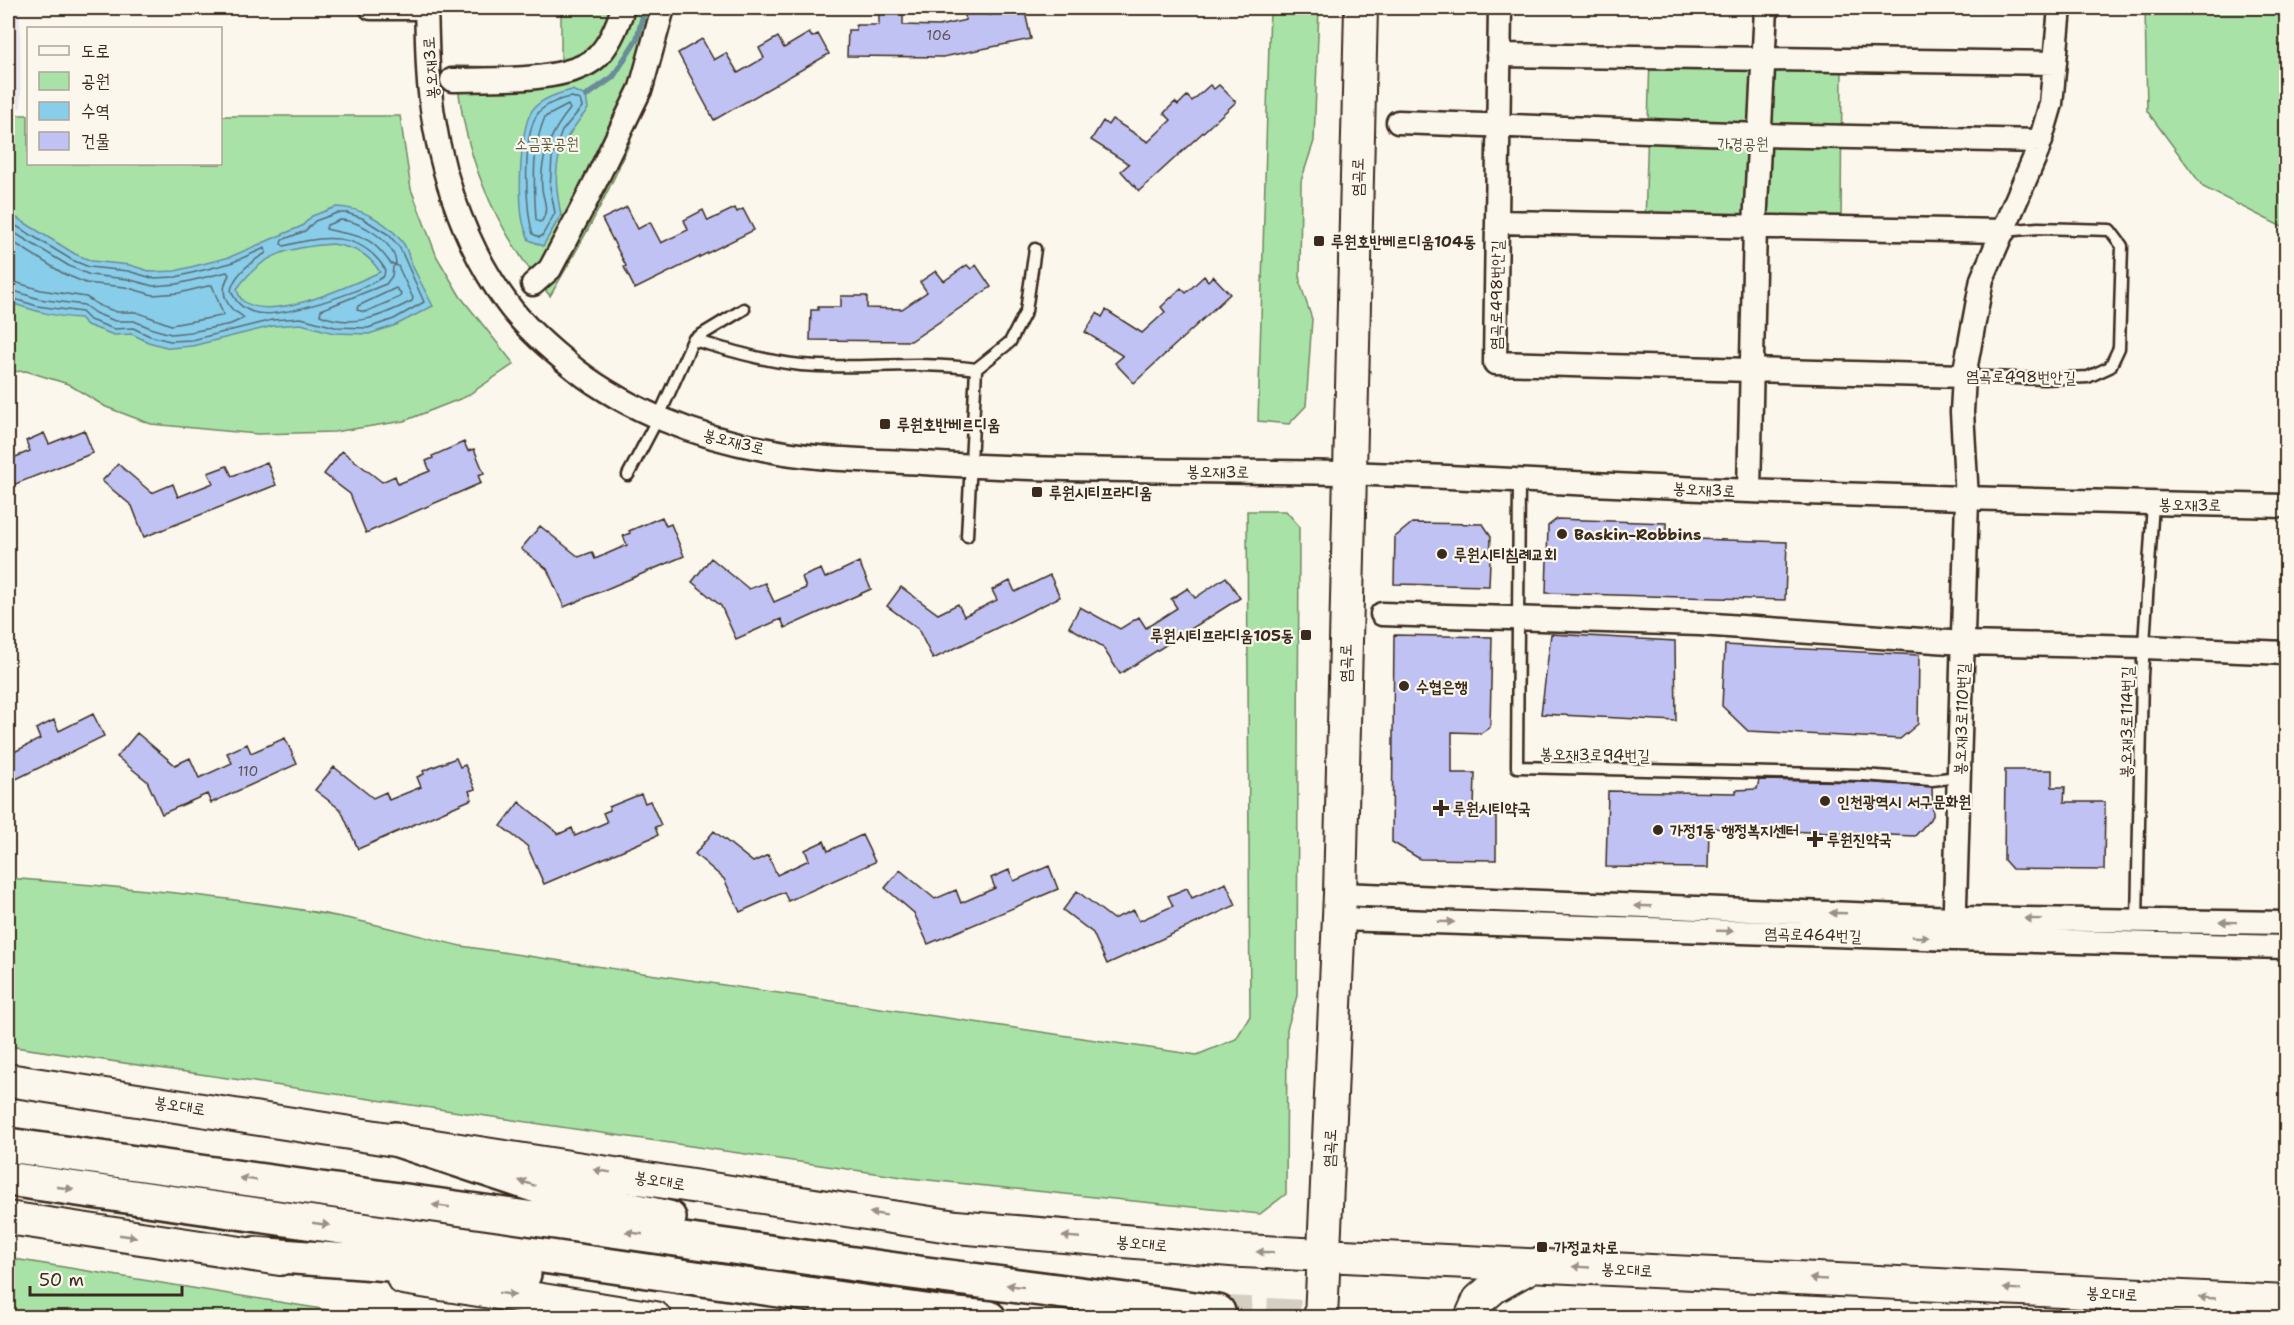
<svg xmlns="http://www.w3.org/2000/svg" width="2294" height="1325" font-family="'Shantell Sans','Poor Story',sans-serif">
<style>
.built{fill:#e9e7ee}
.green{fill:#a8e2a7;stroke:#728662;stroke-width:1.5}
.water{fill:#88cdea;stroke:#698c98;stroke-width:1.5;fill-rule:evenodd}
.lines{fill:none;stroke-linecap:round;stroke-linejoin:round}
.shore{stroke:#5a6b70;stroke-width:1.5}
.stream{stroke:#698c98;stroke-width:6}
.building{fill:#c0c2f4;stroke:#3b2a1e;stroke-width:1.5}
.highway-tunnel{stroke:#d5cec3;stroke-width:33;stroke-dasharray:33 16;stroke-linecap:butt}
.lane-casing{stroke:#3b2a1e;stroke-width:15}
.street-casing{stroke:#3b2a1e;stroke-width:27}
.secondary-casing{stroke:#3b2a1e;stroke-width:36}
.highway-casing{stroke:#3b2a1e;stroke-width:38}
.lane{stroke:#fbf7ec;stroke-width:10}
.street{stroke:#fbf7ec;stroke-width:22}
.secondary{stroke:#fbf7ec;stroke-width:32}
.highway{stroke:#fbf7ec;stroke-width:33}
.oneway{fill:#9b9085}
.poi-dot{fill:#3b2a1e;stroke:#fbf7ec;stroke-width:2}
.labels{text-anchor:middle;stroke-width:4.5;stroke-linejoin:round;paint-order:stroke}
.number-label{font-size:14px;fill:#5c5054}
.street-label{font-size:16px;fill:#3b2a1e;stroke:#fbf7ec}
.park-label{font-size:16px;fill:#565840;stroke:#fbf7ec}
.poi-label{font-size:16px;font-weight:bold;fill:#3b2a1e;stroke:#fbf7ec;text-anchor:start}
</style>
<rect width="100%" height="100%" fill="#fbf7ec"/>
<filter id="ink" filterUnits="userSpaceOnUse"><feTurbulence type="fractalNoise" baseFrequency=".0167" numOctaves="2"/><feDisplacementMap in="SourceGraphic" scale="12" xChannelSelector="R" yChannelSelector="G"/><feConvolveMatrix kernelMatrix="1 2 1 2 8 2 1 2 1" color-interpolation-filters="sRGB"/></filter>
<g filter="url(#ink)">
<path class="built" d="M 8,8 L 20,8 L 21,108 L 8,108 Z"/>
<path class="green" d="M 561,8 L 675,8 C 665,38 657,69 646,99 C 623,168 587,234 550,296 C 493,226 463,156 456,66 L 561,68 Z
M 1270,8 L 1319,8 L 1314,141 L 1301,181 L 1300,283 L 1312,319 L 1306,406 L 1289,424 L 1258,421 Z
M 2145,8 L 2286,8 L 2286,229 L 2203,187 L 2147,111 Z
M 1650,57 L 1842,60 L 1841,228 L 1645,225 Z
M 8,115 L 28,115 L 28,164 L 220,164 L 221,116 L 400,116 L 411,189 L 437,257 L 460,296 L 514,364 L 465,397 L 404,421 L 334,432 L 257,434 L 151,424 L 106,407 L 68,384 L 26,371 L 8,372 Z
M 1247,511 L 1286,511 L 1299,526 L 1297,996 L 1287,1029 L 1286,1194 L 1260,1214 L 909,1178 L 8,1046 L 8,878 C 120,887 235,896 346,918 C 385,926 423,937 461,946 L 1197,1055 L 1236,1039 L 1250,1016 Z
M 8,1258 L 371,1317 L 8,1317 Z"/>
<path class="water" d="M 572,90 L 586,96 L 588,109 C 556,148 551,165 561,215 L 543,246 L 529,240 C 527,234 524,228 523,222 C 518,200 519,124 534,108 C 543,98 559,93 572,90 Z
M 336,207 C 361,207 389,223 403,243 C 407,248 408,255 410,260 C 417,276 425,291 433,306 L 396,325 L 369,334 L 334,333 L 301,324 L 273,326 L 192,346 L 170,348 L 148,342 L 132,334 L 114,335 L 87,325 L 80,318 C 54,317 32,310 8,302 L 8,215 L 17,218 L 75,254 L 92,261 L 130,265 L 152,272 L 175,271 L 230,257 L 302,226 L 312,216 ZM 333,244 C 355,248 367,252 380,272 C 351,285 272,323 243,301 C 240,298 238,293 237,289 C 262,253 291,247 333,244 Z"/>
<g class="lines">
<path class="shore" d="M 572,97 L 580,100 L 582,107 L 562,131 L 552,158 L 550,187 L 555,213 L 542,236 L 539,237 L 533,234 C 525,211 522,131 539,112 C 546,104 562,98 572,97 Z
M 568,105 L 570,109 C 551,132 539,158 542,189 C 544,203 549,208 542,221 L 539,222 L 536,219 C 534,185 531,149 545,117 Z
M 340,220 C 360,220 395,242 396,264 L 391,264 C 368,232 360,238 326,229 L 327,225 Z
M 8,221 L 72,260 L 89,267 L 128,271 L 152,278 L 176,277 L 231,263 L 265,248 L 266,253 C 252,261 235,273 231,290 C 235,302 243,310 257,313 C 283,318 362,292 384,276 L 385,269 C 361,231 322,235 284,246 L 281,244 L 282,240 L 305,231 L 315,221 L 337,213 L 347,213 L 362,218 L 389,235 L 400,248 L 424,302 L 394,319 L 368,328 L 335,327 L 301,318 L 272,320 L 192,340 L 170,341 L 150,336 L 133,328 L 114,329 L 90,320 L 82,312 L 37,306 L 8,297
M 8,229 L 69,266 L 90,275 L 127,279 L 153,286 L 177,284 L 227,272 L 229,275 C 222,287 222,298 232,309 C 236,313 241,314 244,318 L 231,324 L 191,332 L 171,334 L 153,329 L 134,321 L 115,321 L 95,313 L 84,305 L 39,299 L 8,289
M 8,239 L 64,274 L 86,283 L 125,287 L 153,295 L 179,293 L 212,285 L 223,314 L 221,316 L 171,325 L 136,312 L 117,312 L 100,306 L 86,297 L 41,290 L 8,280
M 395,265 L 398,266 L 413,298 L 412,301 C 382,316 353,329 320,315 L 321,310 L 386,284 L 392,276 L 393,267 Z
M 396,288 L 401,293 L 400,297 L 365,312 L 357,310 L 358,306 Z"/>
<path class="stream" d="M 586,96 L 613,77 L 637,39 L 645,8"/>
</g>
<path class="building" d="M 963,8 L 987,8 L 989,15 L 1017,9 L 1018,14 L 1025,12 L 1031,39 L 943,57 L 847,56 L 848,30 L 856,30 L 856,25 L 879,25 L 879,13 L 903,14 L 903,25 L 939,26 L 966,20 Z
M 809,33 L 812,37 L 818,34 L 829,54 L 714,120 L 678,53 L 702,39 L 714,60 L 726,53 L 738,73 L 764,58 L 759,48 L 778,37 L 784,48 Z
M 1210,85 L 1214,89 L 1219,85 L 1236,102 L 1139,191 L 1121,171 L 1129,164 L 1091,140 L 1103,121 L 1108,125 L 1112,119 L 1148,142 L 1171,120 L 1164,113 L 1175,102 L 1178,105 L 1187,96 L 1192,101 Z
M 627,207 L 638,229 L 650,222 L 661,243 L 688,230 L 684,220 L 703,210 L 708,221 L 735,208 L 737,212 L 743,209 L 754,230 L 635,289 L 624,267 L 626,266 L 602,219 Z
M 967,265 L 971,269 L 976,265 L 991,287 L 911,341 L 810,340 L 811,310 L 818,310 L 818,307 L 841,307 L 841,296 L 867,296 L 867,308 L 902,309 L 927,292 L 920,282 L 936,271 L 944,281 Z
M 1204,276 L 1208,281 L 1213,276 L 1230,294 L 1134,383 L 1115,363 L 1123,356 L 1085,332 L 1097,313 L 1102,317 L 1106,310 L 1142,333 L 1165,312 L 1161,307 L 1181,288 L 1186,293 Z
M 84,430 L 93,453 L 8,487 L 8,460 L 30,451 L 26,441 L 44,433 L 49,444 Z
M 464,442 L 468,451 L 474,449 L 484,473 L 478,475 L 481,483 L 366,533 L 350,494 L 324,474 L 342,451 L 382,482 L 395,476 L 398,484 L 430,471 L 426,461 L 433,458 L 432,456 Z
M 267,462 L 276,485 L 144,537 L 132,506 L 102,481 L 118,464 L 152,493 L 173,484 L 178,497 L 213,483 L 208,473 L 227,466 L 232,476 Z
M 662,517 L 666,526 L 671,524 L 684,556 L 564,607 L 547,569 L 521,549 L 540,526 L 579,557 L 592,552 L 595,559 L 627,545 L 623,536 L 630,533 L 629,531 Z
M 1557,519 L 1666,523 L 1666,538 L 1787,542 L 1785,600 L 1546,593 L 1548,526 Z
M 1412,523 L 1483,524 L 1491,536 L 1489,586 L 1394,584 L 1395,537 Z
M 711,558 L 749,589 L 765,583 L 774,602 L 806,588 L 802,577 L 821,569 L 825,578 L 859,562 L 871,589 L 785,628 L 781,619 L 736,639 L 721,606 L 692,582 Z
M 1050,575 L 1060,597 L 933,659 L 918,629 L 887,606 L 901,587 L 938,614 L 958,604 L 964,616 L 997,600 L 992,590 L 1010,581 L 1015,592 Z
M 1226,577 L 1240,598 L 1120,674 L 1102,646 L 1069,627 L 1080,607 L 1120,629 L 1139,617 L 1146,628 L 1177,608 L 1171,599 L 1188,588 L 1195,598 Z
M 1551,634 L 1675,641 L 1676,721 L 1541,714 Z
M 1394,635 L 1492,637 L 1490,727 L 1481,733 L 1452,732 L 1452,773 L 1475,773 L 1474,810 L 1496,811 L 1496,860 L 1420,859 L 1392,842 Z
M 1725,645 L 1919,655 L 1918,724 L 1900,739 L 1748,731 L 1722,706 Z
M 93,714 L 104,736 L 8,783 L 8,755 L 40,739 L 36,729 L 54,720 L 59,731 Z
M 137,733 L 175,765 L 190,758 L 199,778 L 232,763 L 227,753 L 247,744 L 251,753 L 285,738 L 297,764 L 211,803 L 207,794 L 162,814 L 147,781 L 117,757 Z
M 456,758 L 460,767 L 465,765 L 475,789 L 469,791 L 472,799 L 358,849 L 341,810 L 315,790 L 334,767 L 373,798 L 386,792 L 389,800 L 421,787 L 417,777 L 424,774 L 423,771 Z
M 2005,770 L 2052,770 L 2052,787 L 2065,787 L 2064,802 L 2105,802 L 2104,870 L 2012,869 L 2004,860 Z
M 1759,780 L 1863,782 L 1932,787 L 1933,816 L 1915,836 L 1709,828 L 1708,868 L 1606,867 L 1608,791 L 1736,793 L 1736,790 L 1757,789 Z
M 641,794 L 645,803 L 650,801 L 661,825 L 655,827 L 658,835 L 544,884 L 527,846 L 501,826 L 519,802 L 559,834 L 572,828 L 575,836 L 607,822 L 603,813 L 610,810 L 609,807 Z
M 714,831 L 753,862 L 768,855 L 777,875 L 809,860 L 805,850 L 824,841 L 828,851 L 862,835 L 875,862 L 788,901 L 784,892 L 740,912 L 724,879 L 695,854 Z
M 1049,866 L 1058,889 L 928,944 L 914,913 L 885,888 L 900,870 L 935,899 L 956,890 L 961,903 L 995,888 L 991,878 L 1009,870 L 1014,881 Z
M 1226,883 L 1236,905 L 1107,964 L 1093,933 L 1063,910 L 1077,891 L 1113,919 L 1134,910 L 1139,921 L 1173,906 L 1168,896 L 1187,888 L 1192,898 Z"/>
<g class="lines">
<path class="highway-tunnel" d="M 1218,1312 L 1334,1318"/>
<defs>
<path id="lane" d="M 693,340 L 744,309
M 1964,376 L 2044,379 L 2088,377 L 2110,367 L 2119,348 L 2122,246 L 2110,230 L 2038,228 L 2004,231
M 628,475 L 659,416 L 693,340 C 729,350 763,361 801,365 C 859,370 918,360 976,369
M 1519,480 L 1517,767 L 1863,775 L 1932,780 L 1959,777
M 967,536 L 976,369 L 1010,342 L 1026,311 L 1035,249
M 2137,922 L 2142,676 L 2153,503"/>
<path id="street" d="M 371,8 L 426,8
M 426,8 C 427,32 427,58 429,83 C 436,159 461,241 507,303 C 525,328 552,351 576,370 C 629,411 698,437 763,449 C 815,460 870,460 923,463 C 1062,472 1202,470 1342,473 C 1478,477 1614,486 1750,491 C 1929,498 2107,502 2286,506
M 1500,8 L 1495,363 L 1964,376
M 1499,55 L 2055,63
M 452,80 C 489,79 569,83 597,57 C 610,44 618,24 623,8
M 1398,122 L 1759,135 L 2041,141
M 1497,222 L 2004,231
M 533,284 L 550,269 L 586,201 L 641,88 L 663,8
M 1749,491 L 1755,226 L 1766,8
M 1382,614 L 1700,624 L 1963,643 L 2144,647 L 2286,653
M 1340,894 L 1954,918 L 2286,923
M 1339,919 L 1954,939 L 2286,947
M 1954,939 L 1967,499 L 1962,412 L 1964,376 L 1982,279 L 2037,152 L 2051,104 L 2060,8"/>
<path id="secondary" d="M 8,1080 L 956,1227 L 1243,1251 L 2286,1302
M 8,1218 L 280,1259
M 403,1278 L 655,1318
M 1321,1318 L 1340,894 L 1361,8
M 1471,1318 L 1479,1300 L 1494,1287 L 1533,1265"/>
<path id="highway" d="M 395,1139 L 558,1193 L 669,1218
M 8,1145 L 911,1272 L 1218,1312
M 8,1179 L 946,1314 L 989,1318
M 254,1254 L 524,1274"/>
</defs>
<use href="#lane" class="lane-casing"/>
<use href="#street" class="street-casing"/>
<use href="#secondary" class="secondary-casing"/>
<use href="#highway" class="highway-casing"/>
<use href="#lane" class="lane"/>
<use href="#street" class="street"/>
<use href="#secondary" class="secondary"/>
<use href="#highway" class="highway"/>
</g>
<defs><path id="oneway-solid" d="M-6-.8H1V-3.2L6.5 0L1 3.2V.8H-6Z" transform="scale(1.5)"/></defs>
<g class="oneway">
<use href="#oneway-solid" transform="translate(1643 906) rotate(-178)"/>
<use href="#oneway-solid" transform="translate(1838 913) rotate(-178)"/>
<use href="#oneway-solid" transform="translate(2033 919) rotate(-179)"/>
<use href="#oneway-solid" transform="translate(1446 922) rotate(2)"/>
<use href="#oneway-solid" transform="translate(2228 922) rotate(-179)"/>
<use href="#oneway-solid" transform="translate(1725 931) rotate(2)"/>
<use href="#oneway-solid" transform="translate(1920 937) rotate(2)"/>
<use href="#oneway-solid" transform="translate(602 1171) rotate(-171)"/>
<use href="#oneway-solid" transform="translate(248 1179) rotate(-172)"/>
<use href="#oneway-solid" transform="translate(527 1183) rotate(-162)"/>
<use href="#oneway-solid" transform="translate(65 1188) rotate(8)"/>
<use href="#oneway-solid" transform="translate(441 1206) rotate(-172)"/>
<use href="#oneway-solid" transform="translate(878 1214) rotate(-171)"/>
<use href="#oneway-solid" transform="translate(321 1224) rotate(8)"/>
<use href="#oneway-solid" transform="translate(634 1233) rotate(-172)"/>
<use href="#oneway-solid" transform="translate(128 1236) rotate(8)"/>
<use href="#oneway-solid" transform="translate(1071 1237) rotate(-175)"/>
<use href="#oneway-solid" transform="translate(1265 1252) rotate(-178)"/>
<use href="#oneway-solid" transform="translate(1581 1267) rotate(-177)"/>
<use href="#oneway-solid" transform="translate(1818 1279) rotate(-177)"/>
<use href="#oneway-solid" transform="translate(1015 1286) rotate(-173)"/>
<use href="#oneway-solid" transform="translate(2012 1289) rotate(-177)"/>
<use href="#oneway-solid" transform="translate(507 1294) rotate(9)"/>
<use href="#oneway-solid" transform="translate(2207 1298) rotate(-177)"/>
</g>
</g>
<g class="poi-dot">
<rect x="1313" y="235" width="12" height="12" rx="3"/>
<rect x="879" y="418" width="12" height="12" rx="3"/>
<rect x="1031" y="486" width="12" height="12" rx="3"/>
<circle cx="1562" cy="534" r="6"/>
<circle cx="1442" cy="554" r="6"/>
<rect x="1300" y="629" width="12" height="12" rx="3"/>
<circle cx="1404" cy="686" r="6"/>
<circle cx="1825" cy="801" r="6"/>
<path d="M1438 799h6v6h6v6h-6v6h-6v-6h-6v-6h6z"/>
<circle cx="1658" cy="830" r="6"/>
<path d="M1812 830h6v6h6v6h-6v6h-6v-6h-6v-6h6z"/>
<rect x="1536" y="1241" width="12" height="12" rx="3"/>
</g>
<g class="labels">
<g class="number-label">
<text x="939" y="40">106</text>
<text x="248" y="776">110</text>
</g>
<g class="street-label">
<text transform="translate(430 68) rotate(-94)" y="6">봉오재3로</text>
<text transform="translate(1357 177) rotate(-89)" y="6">염곡로</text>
<text transform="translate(1496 295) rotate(-89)" y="6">염곡로498번안길</text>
<text transform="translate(2021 376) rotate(1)" y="6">염곡로498번안길</text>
<text transform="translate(734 441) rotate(14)" y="6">봉오재3로</text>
<text transform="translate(1218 471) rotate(1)" y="6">봉오재3로</text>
<text transform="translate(1704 489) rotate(3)" y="6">봉오재3로</text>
<text transform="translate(2190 504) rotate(1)" y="6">봉오재3로</text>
<text transform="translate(1345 663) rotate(-89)" y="6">염곡로</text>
<text transform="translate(1961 719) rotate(-88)" y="6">봉오재3로110번길</text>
<text transform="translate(2126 722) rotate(-89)" y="6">봉오재3로114번길</text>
<text transform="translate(1595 754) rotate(1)" y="6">봉오재3로94번길</text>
<text transform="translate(1813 934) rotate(2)" y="6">염곡로464번길</text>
<text transform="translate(180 1105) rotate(9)" y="6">봉오대로</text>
<text transform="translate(1329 1148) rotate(-87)" y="6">염곡로</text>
<text transform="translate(660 1180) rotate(9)" y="6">봉오대로</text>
<text transform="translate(1142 1243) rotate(5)" y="6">봉오대로</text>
<text transform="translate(1627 1269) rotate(3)" y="6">봉오대로</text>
<text transform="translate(2112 1293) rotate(3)" y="6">봉오대로</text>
</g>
<g class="park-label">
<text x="547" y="149">소금꽃공원</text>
<text x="1743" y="149">가경공원</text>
</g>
<g class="poi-label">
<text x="1331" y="247">루원호반베르디움104동</text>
<text x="897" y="430">루원호반베르디움</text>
<text x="1049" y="498">루원시티프라디움</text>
<text x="1574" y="540">Baskin-Robbins</text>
<text x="1454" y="560">루원시티침례교회</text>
<text x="1294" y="641" text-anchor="end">루원시티프라디움105동</text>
<text x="1416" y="692">수협은행</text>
<text x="1837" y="807">인천광역시 서구문화원</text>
<text x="1453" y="814">루원시티약국</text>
<text x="1670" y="836">가정1동 행정복지센터</text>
<text x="1827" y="845">루원진약국</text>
<text x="1554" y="1253">가정교차로</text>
</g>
</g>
<rect width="2294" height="1325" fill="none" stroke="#fbf7ec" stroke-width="30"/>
<rect x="15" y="15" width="2264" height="1295" fill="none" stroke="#3b2a1e" stroke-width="2" filter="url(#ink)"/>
<rect x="27" y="27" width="195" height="138" fill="#fbf7ec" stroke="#aea59a" stroke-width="1.5"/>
<rect x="39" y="46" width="30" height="9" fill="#fbf7ec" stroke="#aea59a" stroke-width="1.5"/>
<text x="81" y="57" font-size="18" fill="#3b2a1e">도로</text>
<rect x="39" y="72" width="30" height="18" fill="#a8e2a7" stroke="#aea59a" stroke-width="1.5"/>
<text x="81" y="87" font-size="18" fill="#3b2a1e">공원</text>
<rect x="39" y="102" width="30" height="18" fill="#88cdea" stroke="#aea59a" stroke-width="1.5"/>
<text x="81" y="117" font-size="18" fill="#3b2a1e">수역</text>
<rect x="39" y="132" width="30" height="18" fill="#c0c2f4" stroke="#aea59a" stroke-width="1.5"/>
<text x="81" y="147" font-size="18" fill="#3b2a1e">건물</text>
<path d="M30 1286v9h152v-9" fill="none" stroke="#3b2a1e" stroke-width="3"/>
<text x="39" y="1286" font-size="18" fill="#3b2a1e" stroke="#fbf7ec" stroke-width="4.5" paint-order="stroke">50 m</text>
</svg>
